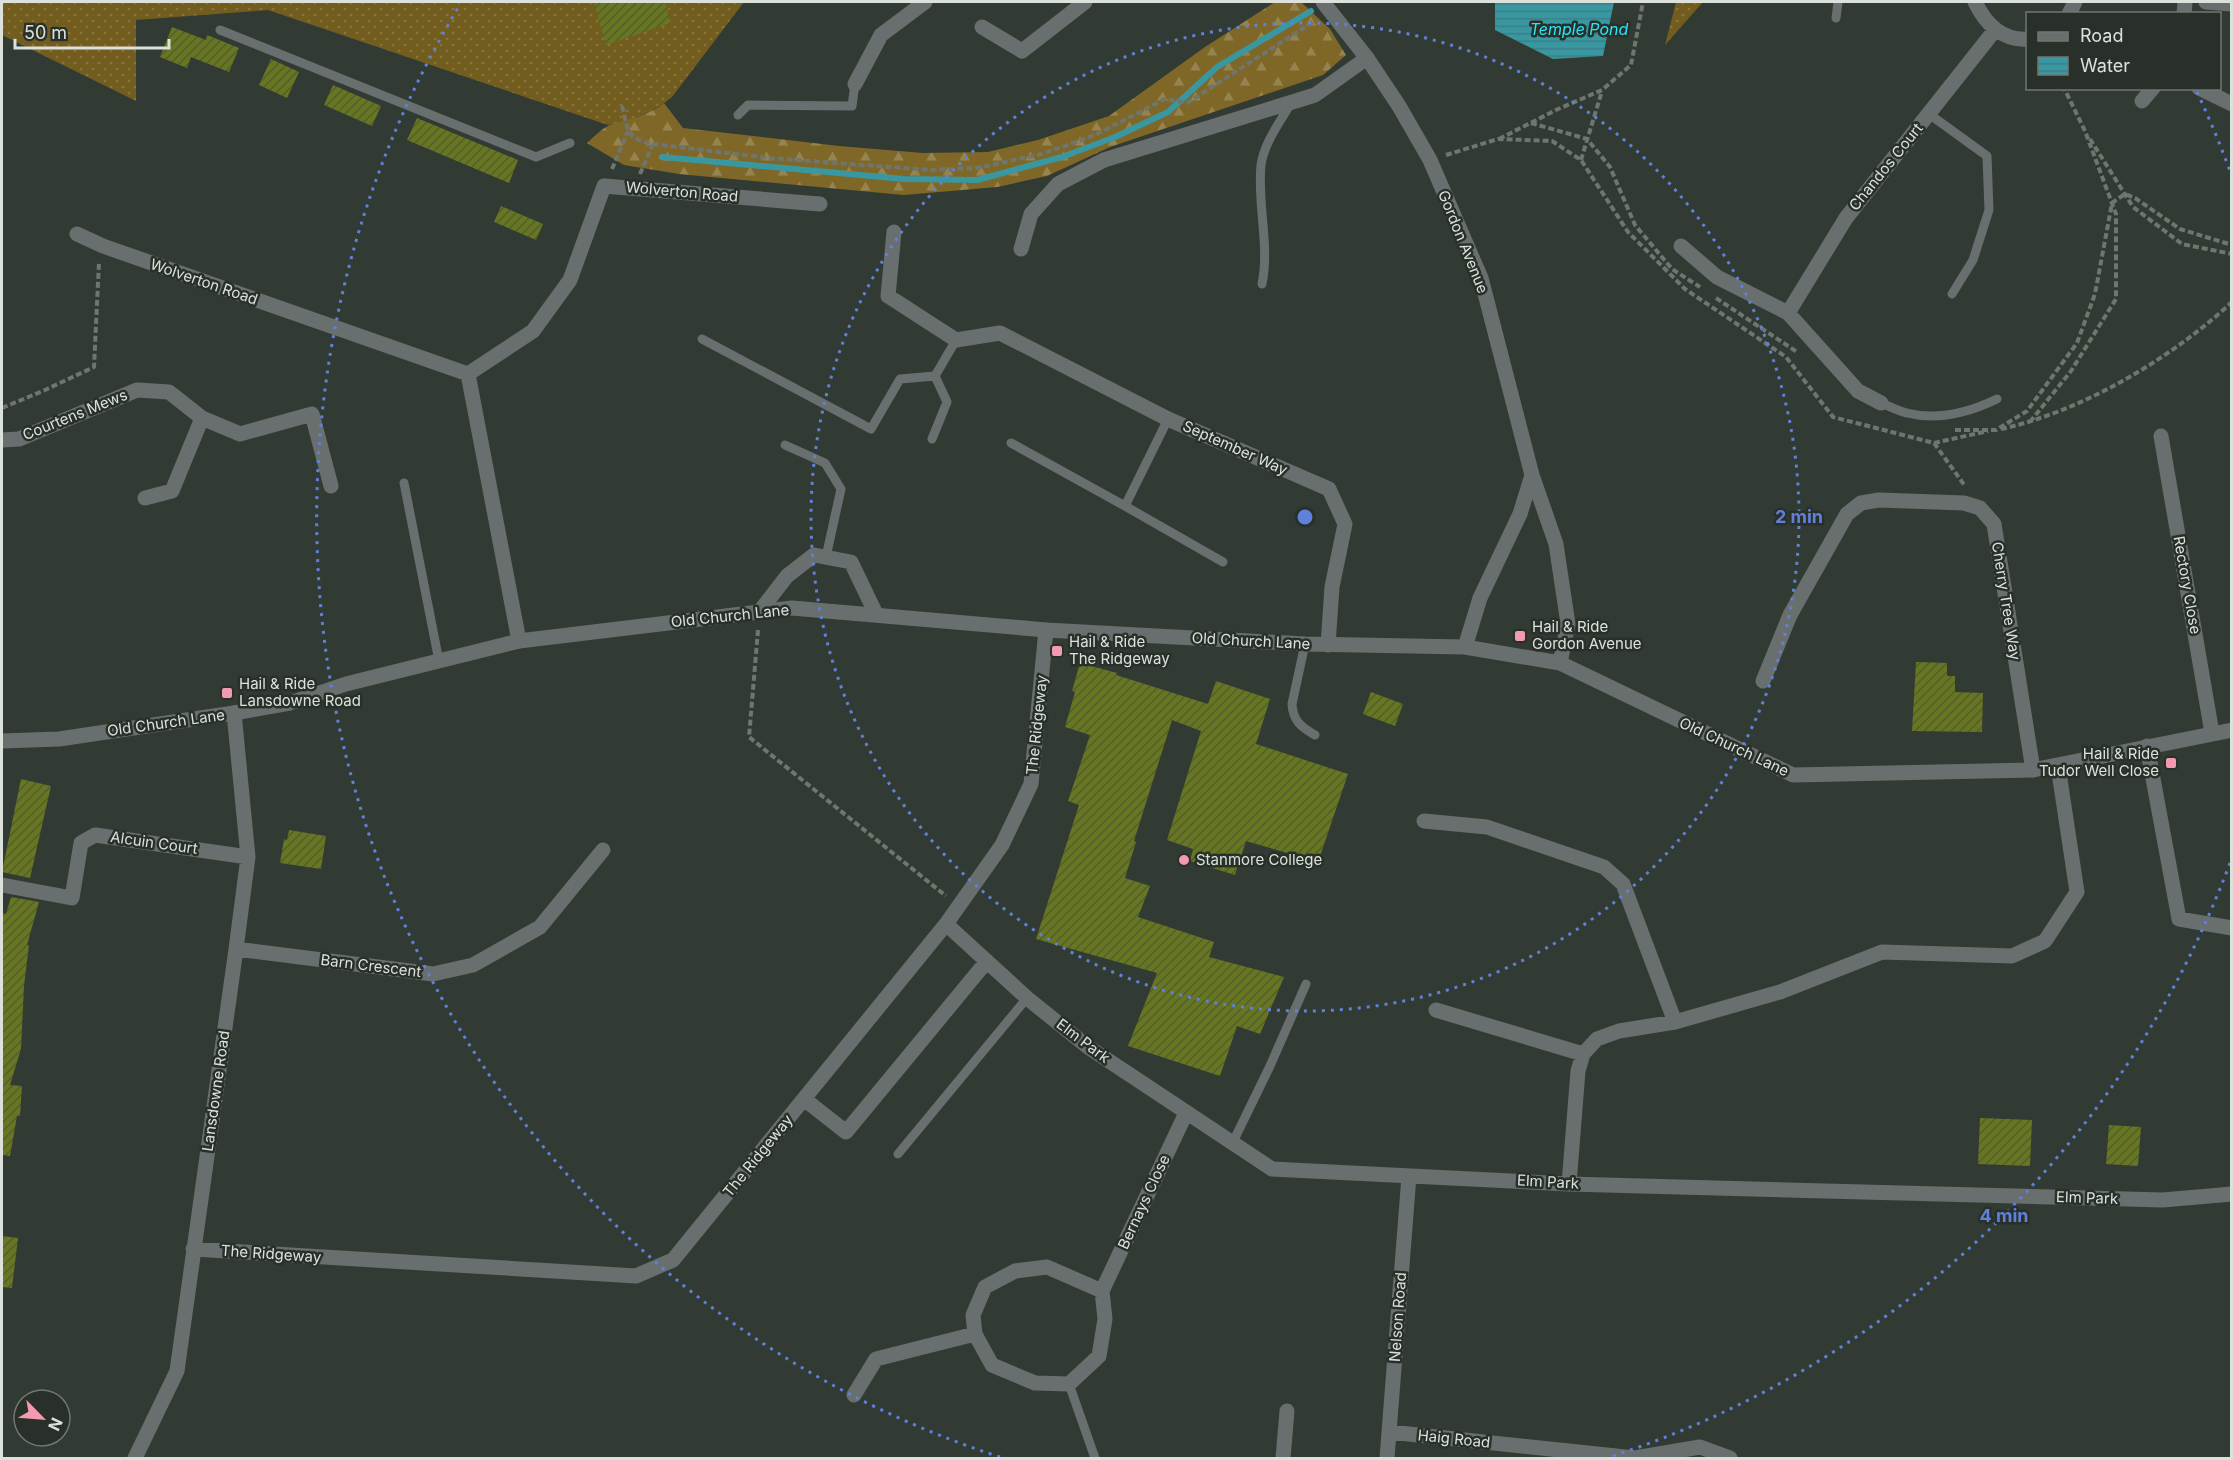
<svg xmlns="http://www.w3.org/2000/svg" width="2233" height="1460" font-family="Inter,sans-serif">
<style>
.grass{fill:url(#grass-dots)}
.forest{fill:url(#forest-firs)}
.water{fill:url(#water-rules)}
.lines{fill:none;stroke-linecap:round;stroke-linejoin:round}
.stream{stroke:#3997a2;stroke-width:6}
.building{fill:url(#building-hatch)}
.path{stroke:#6e766f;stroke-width:4;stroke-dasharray:6 3;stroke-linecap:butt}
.service{stroke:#696f6e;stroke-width:9}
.minor{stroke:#696f6e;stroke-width:15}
.tertiary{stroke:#696f6e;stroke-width:15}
.ring{fill:none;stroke:#6081d9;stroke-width:3;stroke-dasharray:3 6}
.poi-dot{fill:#f19ab1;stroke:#283029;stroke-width:2}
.labels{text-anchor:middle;stroke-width:5;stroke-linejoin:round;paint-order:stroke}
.street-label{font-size:15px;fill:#dce1dc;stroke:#283029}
.poi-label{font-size:15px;fill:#dce1dc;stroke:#283029;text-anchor:start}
.water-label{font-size:16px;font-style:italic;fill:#26e7fa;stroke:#283029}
.centre{fill:#6081d9;stroke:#283029;stroke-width:3}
.ring-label{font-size:18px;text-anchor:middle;font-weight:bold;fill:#6081d9;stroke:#283029;stroke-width:5;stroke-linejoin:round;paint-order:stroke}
</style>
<defs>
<pattern id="grass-dots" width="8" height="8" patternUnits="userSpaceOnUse" patternTransform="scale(1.5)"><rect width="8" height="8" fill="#725d1e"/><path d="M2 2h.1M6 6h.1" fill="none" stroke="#86743e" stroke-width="1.8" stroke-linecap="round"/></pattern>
<pattern id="forest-firs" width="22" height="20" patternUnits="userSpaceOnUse" patternTransform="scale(1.5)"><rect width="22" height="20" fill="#7f6827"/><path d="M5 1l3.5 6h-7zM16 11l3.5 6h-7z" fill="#968450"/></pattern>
<pattern id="water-rules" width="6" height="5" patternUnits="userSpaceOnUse" patternTransform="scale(1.5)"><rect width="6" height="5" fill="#3997a2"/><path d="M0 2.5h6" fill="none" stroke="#3c7e85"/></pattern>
<pattern id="building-hatch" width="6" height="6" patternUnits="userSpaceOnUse" patternTransform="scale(1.5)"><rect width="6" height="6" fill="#677620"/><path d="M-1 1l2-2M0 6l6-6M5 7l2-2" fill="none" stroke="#545d31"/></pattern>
</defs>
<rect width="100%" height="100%" fill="#323b33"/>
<path class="grass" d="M 2,2 L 744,2 L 672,97 C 652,113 632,121 608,125 L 268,10 L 136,20 L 136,101 L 2,35 Z
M 1676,2 L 1703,2 L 1665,45 Z"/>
<path class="forest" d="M 1275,2 L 1301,2 L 1330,29 L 1346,55 L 1323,75 L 1110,147 L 1047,176 L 997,187 L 904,195 L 679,174 L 624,165 L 587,143 C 594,137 602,128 610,125 C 629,119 648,116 664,103 L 683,128 L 839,146 L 923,153 L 988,152 L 1038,140 L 1109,116 L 1205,47 Z"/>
<path class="water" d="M 1495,2 L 1614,2 L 1603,56 L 1553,59 L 1495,30 Z"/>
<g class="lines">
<path class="stream" d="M 662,157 L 904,179 L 977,180 L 1062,157 L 1115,137 L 1168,112 L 1217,67 L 1311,11"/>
</g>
<path class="building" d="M 594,2 L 665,2 L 670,23 L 606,45 Z
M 172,27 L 206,40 L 207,35 L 239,48 L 229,72 L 191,57 L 187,68 L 160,57 Z
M 271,59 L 299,72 L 287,98 L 259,85 Z
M 333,85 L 381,106 L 372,126 L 324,105 Z
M 417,118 L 518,160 L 509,183 L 407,140 Z
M 501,206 L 543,224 L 536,240 L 494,222 Z
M 1916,662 L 1947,663 L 1947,676 L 1955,676 L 1955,692 L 1983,693 L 1982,732 L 1912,731 Z
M 1080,663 L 1117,673 L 1116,675 L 1208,704 L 1216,681 L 1270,699 L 1256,744 L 1348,774 L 1318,862 L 1246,841 L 1235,875 L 1190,861 L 1193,849 L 1167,840 L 1201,731 L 1172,720 L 1134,841 L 1136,842 L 1125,878 L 1150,886 L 1138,917 L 1214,942 L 1209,957 L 1284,977 L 1260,1034 L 1237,1026 L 1220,1076 L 1128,1046 L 1157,973 L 1036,939 L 1079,805 L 1068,801 L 1090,735 L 1065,727 L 1075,692 L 1072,691 Z
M 1371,692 L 1403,704 L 1395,726 L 1363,714 Z
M 21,779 L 51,786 L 30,878 L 2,872 Z
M 289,830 L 326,836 L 321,869 L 280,863 L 284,839 L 287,840 Z
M 11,897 L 39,902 L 27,945 L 29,945 L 24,986 L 21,1049 L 10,1085 L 22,1086 L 20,1116 L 17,1116 L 10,1156 L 2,1155 L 2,913 L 6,914 Z
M 1980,1118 L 2032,1120 L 2030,1166 L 1978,1164 Z
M 2109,1125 L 2141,1127 L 2138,1166 L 2106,1164 Z
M 2,1236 L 18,1238 L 12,1288 L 2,1287 Z"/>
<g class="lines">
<path class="path" d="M 622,106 C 628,130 626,139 653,144 L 769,158 L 930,170 L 977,168 L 1042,154 L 1095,135 L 1165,99 L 1187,103 L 1316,20
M 1531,123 L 1587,139 L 1610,167 L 1635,225 L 1672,269 L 1700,287
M 1499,139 L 1556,110 L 1602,90 L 1631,65 L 1643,2
M 2090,139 L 2133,207 L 2182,244 L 2232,254
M 1446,155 L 1498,139 L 1552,141 L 1581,160 L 1628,232 L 1685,289 L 1786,357 L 1833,417 L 1934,443 L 1988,431
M 1581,160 L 1602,91
M 612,169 L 628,131
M 640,174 L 653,144
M 1716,298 L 1797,352
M 2,408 L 45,390 L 94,367 L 99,262
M 2030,422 L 2071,371 L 2116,299 L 2116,214 L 2085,131 L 2064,88
M 2001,429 C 2081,412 2172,358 2232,302
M 1955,430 L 1996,430 L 2027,411 L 2077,343 L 2095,294 L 2112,203 L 2125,194 L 2135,198 L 2180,229 L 2232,245
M 1934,443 L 1965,486
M 758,630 L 749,737 L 946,896"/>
<path class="service" d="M 1836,18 L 1838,2
M 220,30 L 536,157 L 570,143
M 1929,114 L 1987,156 L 1989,210 L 1973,260 L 1952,294
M 738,115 L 748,105 L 852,106 L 855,84
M 1262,284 C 1270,245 1257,205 1261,165 C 1264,143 1280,122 1291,103
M 702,339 L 871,429 L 900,379 L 935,376
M 1881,403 C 1889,406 1898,411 1907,413 C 1938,421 1970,412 1997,399
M 932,439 L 947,402 L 935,376 L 956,340
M 1011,443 L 1125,506 L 1168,419
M 785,445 L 825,463 L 841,489 L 826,557
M 404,483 L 439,661
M 1125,506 L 1223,562
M 1305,644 L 1292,704 C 1293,721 1301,727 1315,735
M 1232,1144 L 1270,1066 L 1306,984
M 898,1154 L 1027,998
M 1069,1384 L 1095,1458"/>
<path class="minor" d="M 1975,2 C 1985,23 2002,41 2028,39
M 2206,2 L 2232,4
M 2069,14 L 2075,2
M 2184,14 L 2185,2
M 982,27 L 1022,51 L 1085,2
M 855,84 L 881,35 L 925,2
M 2199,88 L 2232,104
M 2142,101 L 2153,88
M 894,232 L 888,296 L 956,340 L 1000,333 L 1168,419 L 1329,489 L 1345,524 L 1332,587 L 1328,645
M 77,234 L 103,246 L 468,374
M 1681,246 L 1717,277 L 1788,313
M 1021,249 L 1031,214 L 1058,184 L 1104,160 L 1315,95 L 1367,58
M 468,374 L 533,331 L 570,280 L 604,186 L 820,204
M 468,374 L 519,641
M 1881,403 L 1858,391 L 1788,313 L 1846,218 L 1995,30
M 2161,436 L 2212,733
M 2,440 L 19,439 L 137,390 L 169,392 L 202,418 L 240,434 L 312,414 L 331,486
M 145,498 L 172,491 L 202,418
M 760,611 L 787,576 L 814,555 L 851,562 L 876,614
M 1763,681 L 1790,615 L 1847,514 L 1861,503 L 1879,500 L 1964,503 L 1980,508 L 1994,524 L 2033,770
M 2147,746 L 2179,919 L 2232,928
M 1424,821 L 1487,827 L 1604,867 L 1623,884 L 1675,1022
M 2,885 L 72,898 L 81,843 L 95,835 L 248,857
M 946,924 L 1027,998 L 1088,1047 L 1272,1169 L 1569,1184 L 2163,1200 L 2232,1194
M 236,949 L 433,974 L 473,965 L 540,927 L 603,850
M 1436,1010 L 1583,1054
M 804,1099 L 846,1132 L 987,961
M 1569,1184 L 1578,1071 L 1583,1054 L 1597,1039 L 1619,1031 L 1675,1022 L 1780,992 L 1882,952 L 2012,956 L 2045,941 L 2077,892 L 2058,766
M 193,1249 L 636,1276 L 673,1260 L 946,924 L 1002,845 L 1031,784 L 1046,630
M 1047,1267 L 1102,1291 L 1105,1319 L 1099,1356 L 1069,1384 L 1035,1383 L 992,1365 L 975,1334 L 973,1315 L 985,1287 L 1015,1271 Z
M 1102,1291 L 1186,1113
M 854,1395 L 876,1359 L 975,1334
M 1390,1432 L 1635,1458 L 1700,1447 L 1730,1458
M 135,1458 L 177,1371 L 236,949 L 248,857 L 234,713
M 1283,1458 L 1287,1411
M 1387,1458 L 1409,1176"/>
<path class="tertiary" d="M 1323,2 L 1367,58 L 1399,106 L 1430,160 L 1481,278 L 1532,475 L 1556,544 L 1568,624 L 1560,663
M 1465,647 L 1480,598 L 1520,514 L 1532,475
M 2,741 L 59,739 L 234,713 L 290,703 L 346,684 L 519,641 L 792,608 L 1046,630 L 1305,644 L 1465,647 L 1560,663 L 1793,775 L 2033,770 L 2232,730"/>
</g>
<g class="ring">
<circle cx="1305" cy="517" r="494"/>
<path d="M2230 863A988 988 0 0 1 1610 1457M1000 1457A988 988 0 0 1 458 8M2197 92A988 988 0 0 1 2230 171"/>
</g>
<g class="poi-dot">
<rect x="1514" y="630" width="12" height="12" rx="3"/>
<rect x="1051" y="645" width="12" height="12" rx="3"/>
<rect x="221" y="687" width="12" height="12" rx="3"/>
<rect x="2165" y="757" width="12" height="12" rx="3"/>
<circle cx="1184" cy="860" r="6"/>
</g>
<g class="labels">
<g class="street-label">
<text transform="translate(1886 167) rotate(-51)" y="5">Chandos Court</text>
<text transform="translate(682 192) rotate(5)" y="5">Wolverton Road</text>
<text transform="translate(1463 242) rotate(68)" y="5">Gordon Avenue</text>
<text transform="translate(204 282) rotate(19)" y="5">Wolverton Road</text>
<text transform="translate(75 415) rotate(-22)" y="5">Courtens Mews</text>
<text transform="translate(1235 448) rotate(24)" y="5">September Way</text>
<text transform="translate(2187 585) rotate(80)" y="5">Rectory Close</text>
<text transform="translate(2006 601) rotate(81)" y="5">Cherry Tree Way</text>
<text transform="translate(730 616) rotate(-6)" y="5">Old Church Lane</text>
<text transform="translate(1251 641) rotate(3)" y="5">Old Church Lane</text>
<text transform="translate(166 723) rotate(-8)" y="5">Old Church Lane</text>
<text transform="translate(1037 725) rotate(-84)" y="5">The Ridgeway</text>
<text transform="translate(1734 747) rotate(25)" y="5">Old Church Lane</text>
<text transform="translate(154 843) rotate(8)" y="5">Alcuin Court</text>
<text transform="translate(371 966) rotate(7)" y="5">Barn Crescent</text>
<text transform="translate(1083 1041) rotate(37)" y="5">Elm Park</text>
<text transform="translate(216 1091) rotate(-82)" y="5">Lansdowne Road</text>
<text transform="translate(758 1156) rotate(-51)" y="5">The Ridgeway</text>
<text transform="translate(1548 1182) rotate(3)" y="5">Elm Park</text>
<text transform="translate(2087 1198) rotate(2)" y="5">Elm Park</text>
<text transform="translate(1144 1202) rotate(-65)" y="5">Bernays Close</text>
<text transform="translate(271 1254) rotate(4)" y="5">The Ridgeway</text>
<text transform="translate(1398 1317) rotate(-86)" y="5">Nelson Road</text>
<text transform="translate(1454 1439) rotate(6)" y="5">Haig Road</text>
</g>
<g class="poi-label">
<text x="1532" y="632">Hail &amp; Ride<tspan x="1532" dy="17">Gordon Avenue</tspan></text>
<text x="1069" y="647">Hail &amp; Ride<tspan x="1069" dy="17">The Ridgeway</tspan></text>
<text x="239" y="689">Hail &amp; Ride<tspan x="239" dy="17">Lansdowne Road</tspan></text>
<text x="2159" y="759" text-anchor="end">Hail &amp; Ride<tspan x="2159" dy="17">Tudor Well Close</tspan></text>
<text x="1196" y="865">Stanmore College</text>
</g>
<g class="water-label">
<text x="1579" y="35">Temple Pond</text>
</g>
</g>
<circle cx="1305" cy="517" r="9" class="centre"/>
<g class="ring-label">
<text x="1799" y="523">2 min</text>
<text x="2004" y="1222">4 min</text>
</g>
<rect width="2233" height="1460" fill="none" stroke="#dce1dc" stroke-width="6"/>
<rect x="2026" y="12" width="195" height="78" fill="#283029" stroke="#707771" stroke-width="1.5"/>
<rect x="2038" y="32" width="30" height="9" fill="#696f6e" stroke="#707771" stroke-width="1.5"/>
<text x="2080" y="42" font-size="18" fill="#dce1dc">Road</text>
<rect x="2038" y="57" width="30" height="18" fill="url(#water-rules)" stroke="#707771" stroke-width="1.5"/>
<text x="2080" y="72" font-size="18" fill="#dce1dc">Water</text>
<g transform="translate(42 1418) rotate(115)"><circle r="28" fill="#283029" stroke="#707771" stroke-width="1.5"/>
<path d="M0-4.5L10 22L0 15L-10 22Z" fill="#f19ab1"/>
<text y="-9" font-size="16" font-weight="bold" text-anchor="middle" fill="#dce1dc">N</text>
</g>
<path d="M15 39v9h154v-9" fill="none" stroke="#dce1dc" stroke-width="3"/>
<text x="24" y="39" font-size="18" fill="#dce1dc" stroke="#283029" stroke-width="4.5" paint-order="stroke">50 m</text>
</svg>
